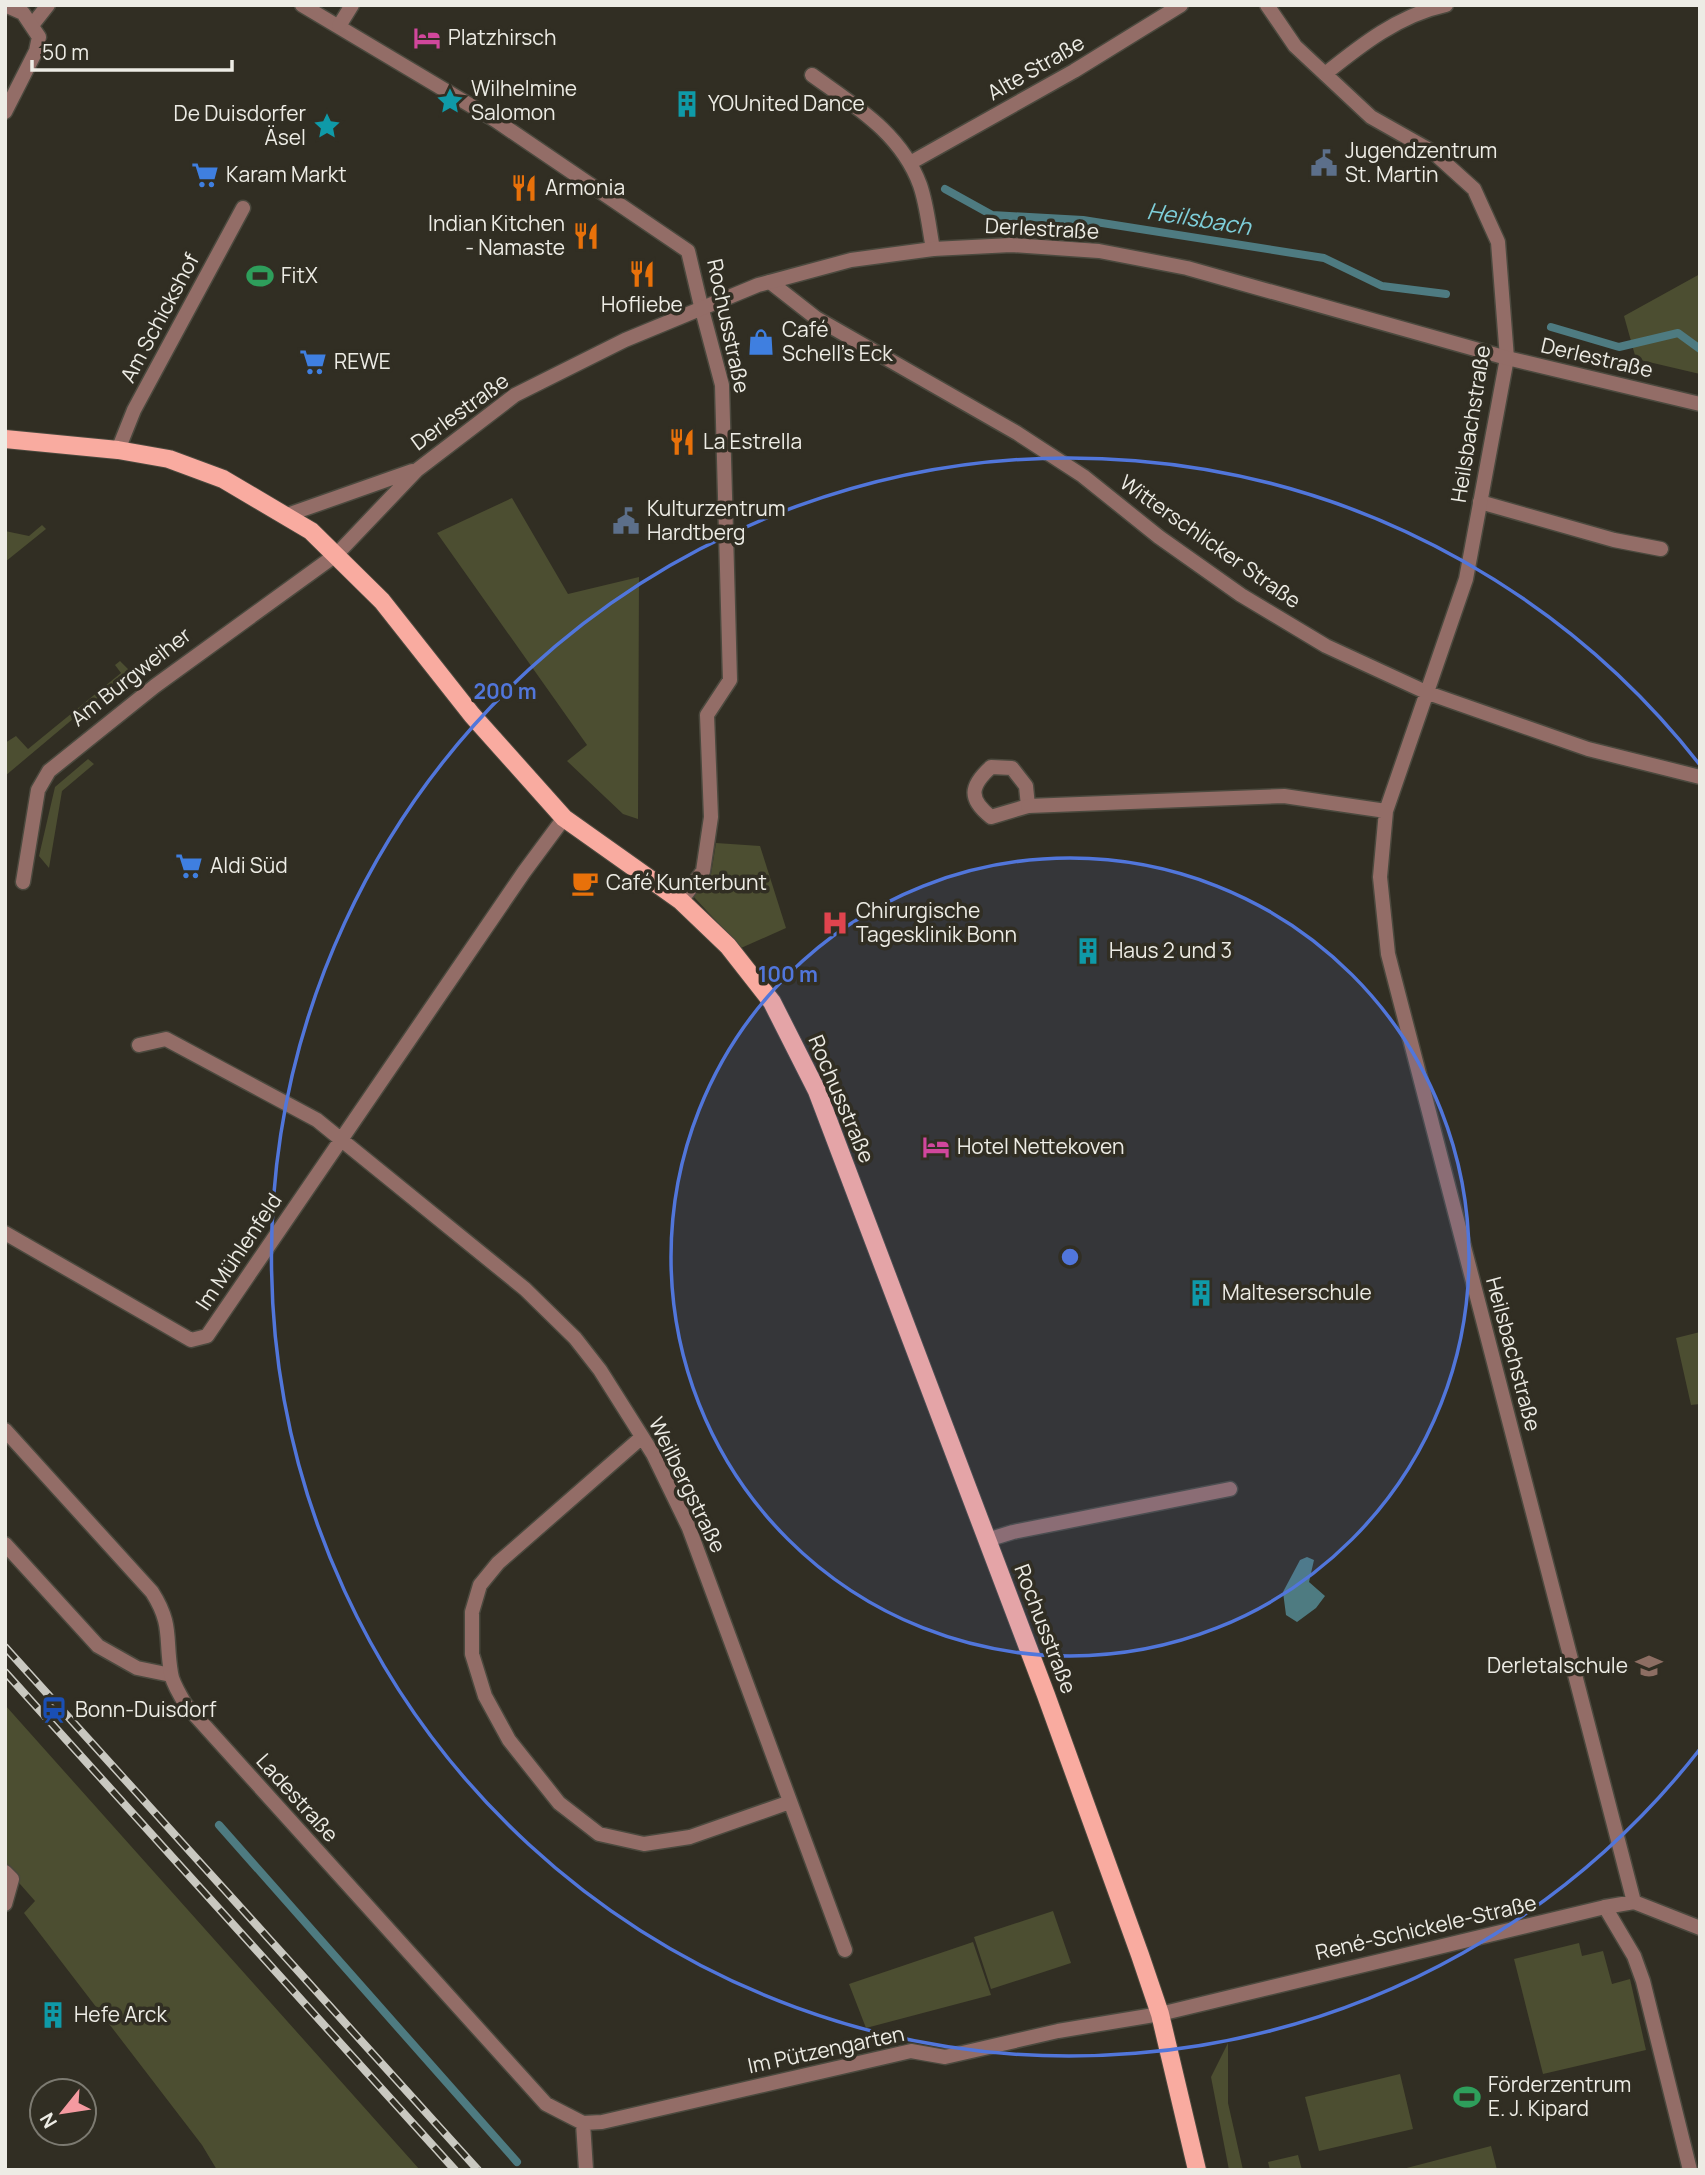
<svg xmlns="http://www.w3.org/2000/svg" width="1705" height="2175" font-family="Manrope,sans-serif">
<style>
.green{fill:#4c4e31}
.water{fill:#4e7b81}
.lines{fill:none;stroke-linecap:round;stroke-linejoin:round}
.stream{stroke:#4e7b81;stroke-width:8}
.service-casing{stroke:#4b493e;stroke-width:17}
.pedestrian-casing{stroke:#4b493e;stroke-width:17}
.minor-casing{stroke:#4b493e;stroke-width:17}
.tertiary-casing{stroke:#4b493e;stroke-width:17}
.primary-casing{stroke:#4b493e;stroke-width:20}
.service{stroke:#936d67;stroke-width:14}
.pedestrian{stroke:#936d67;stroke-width:14}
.minor{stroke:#936d67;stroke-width:14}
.tertiary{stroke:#936d67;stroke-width:14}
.primary{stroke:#f9aba0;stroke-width:18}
.rail-casing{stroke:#c9c8c0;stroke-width:8}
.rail{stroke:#312e23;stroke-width:5;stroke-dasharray:16;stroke-linecap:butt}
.ring{fill:none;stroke:#5176db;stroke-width:3.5}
.labels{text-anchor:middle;stroke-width:7;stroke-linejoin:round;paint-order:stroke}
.poi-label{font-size:21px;fill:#edece5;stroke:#312e23;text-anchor:start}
.street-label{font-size:21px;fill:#edece5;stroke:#312e23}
.water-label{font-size:23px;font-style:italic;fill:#7eced9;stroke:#312e23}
.centre{fill:#5176db;stroke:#312e23;stroke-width:3.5}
.ring-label{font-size:21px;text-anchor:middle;font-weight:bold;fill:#5176db;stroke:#312e23;stroke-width:7;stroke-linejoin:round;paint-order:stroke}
</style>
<rect width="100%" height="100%" fill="#312e23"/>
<path class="green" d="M 1700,274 L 1700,374 L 1636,359 L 1624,316 Z
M 512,498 L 568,594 L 639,577 L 638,819 L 623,814 L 567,761 L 587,745 L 437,533 Z
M 42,525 L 46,529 L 5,562 L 5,531 L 29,536 Z
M 120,661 L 130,671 L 5,776 L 5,743 L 16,736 L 28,749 L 121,673 L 115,665 Z
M 88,759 L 94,764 L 62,791 L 49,868 L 39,856 L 55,787 Z
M 716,843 L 760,846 L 786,928 L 741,948 L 694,897 L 711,874 Z
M 1700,1332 L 1700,1404 L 1691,1405 L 1676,1338 Z
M 5,1705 L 420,2170 L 217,2170 L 202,2145 L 24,1913 L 35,1901 L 5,1867 Z
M 1053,1911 L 1071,1963 L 991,1989 L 974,1937 Z
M 973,1942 L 991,1995 L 866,2028 L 849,1984 Z
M 1579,1943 L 1582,1956 L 1603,1951 L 1612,1984 L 1630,1979 L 1646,2050 L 1543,2074 L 1514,1959 Z
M 1228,2043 L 1228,2103 L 1243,2170 L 1229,2170 L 1211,2077 Z
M 1400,2074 L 1413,2129 L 1319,2151 L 1305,2097 Z
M 1491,2146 L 1497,2170 L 1399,2170 Z
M 1298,2155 L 1302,2170 L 1270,2170 L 1268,2162 Z"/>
<path class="water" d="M 1307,1557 L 1314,1560 L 1309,1582 L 1325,1596 L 1316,1608 L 1297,1622 L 1286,1615 L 1283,1592 L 1300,1560 Z"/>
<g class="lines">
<path class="stream" d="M 945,189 L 992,215 L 1083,220 L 1324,258 L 1382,286 L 1446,294
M 1551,327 L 1619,347 L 1678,333 L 1700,349
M 219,1825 L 517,2162"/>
<defs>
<path id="service" d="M 1480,502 L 1614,540 L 1661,549
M 991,767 L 1012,768 L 1026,786 L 1028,806 L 991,817 C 968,799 970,786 991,767 Z
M 987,1540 L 1013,1532 L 1230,1489
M 5,1544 L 98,1646 L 137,1668 L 171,1675
M 5,1872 L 12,1879 L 5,1904
M 1605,1907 L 1634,1956 L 1643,1981 L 1690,2170"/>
<path id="pedestrian" d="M 302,5 L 495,120 L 688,251 L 701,306
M 33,24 L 48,5"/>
<path id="minor" d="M 1267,5 L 1295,46 L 1371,117 L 1433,152 L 1474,189 L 1498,242 L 1507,358 L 1466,579 L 1386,811 L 1380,877 L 1388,954 L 1634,1902
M 339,26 L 352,5
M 1325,74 C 1361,45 1399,15 1446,5
M 812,75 C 855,106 901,133 920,185 C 927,205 929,228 933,249
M 5,112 L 36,51 L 39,37 L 23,13 L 5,5
M 910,163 L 1074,71 L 1181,5
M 770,282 L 816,318 L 1017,433 L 1083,476 L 1159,537 L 1241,595 L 1326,646 L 1428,693 L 1588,749 L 1700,777
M 118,450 L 134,410 L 243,208
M 1028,806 L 1284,796 L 1386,811
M 23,882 L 38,790 L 49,771 L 155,686 L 337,554
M 681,901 L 703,871 L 711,817 L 707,715 L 730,680 L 722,385 L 701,306
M 139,1045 L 166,1039 L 317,1120 L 525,1289 L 575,1338 L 600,1370 L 653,1454 L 689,1528 L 845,1950
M 5,1233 L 191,1340 L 207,1336 L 524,872 L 564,818
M 5,1430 L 152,1592 C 173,1625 165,1638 171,1673 C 172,1683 180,1694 185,1704 L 546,2104 L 583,2123 L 602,2122 L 911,2051 L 945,2057 L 1058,2031 L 1160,2014 L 1605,1907 L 1634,1902 L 1700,1928
M 642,1437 L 498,1563 L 480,1585 L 472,1612 L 472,1654 L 485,1696 L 509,1740 L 559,1803 L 599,1834 L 644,1844 L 690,1837 L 790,1802
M 583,2123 L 586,2170"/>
<path id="tertiary" d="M 287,515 L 412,471
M 337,554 L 417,470 L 515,395 L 625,340 L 758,285 L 851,260 L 933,249 L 1011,245 L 1099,251 L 1187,268 L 1507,358 L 1700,404"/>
<path id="primary" d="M 5,439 L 118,450 L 169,459 L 223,479 L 311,531 L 382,601 L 472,715 L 564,818 L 681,901 L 728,946 L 772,1002 L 817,1091 L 1046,1695 L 1140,1955 L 1160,2014 L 1197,2170"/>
</defs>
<use href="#service" class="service-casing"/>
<use href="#pedestrian" class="pedestrian-casing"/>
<use href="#minor" class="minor-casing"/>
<use href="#tertiary" class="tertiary-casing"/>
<use href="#primary" class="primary-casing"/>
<use href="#service" class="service"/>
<use href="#pedestrian" class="pedestrian"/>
<use href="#minor" class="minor"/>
<use href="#tertiary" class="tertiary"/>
<use href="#primary" class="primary"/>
<defs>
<path id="rail" d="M 5,1647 L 478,2170
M 5,1672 L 455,2170"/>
</defs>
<use href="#rail" class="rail-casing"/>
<use href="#rail" class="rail"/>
</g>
<circle cx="1070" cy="1257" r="399" fill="#5176db" fill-opacity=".12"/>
<g class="ring">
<circle cx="1070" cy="1257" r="399"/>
<path d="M1700 1749A799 799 0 1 1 1700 765"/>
</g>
<defs>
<symbol id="hotel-bare" viewBox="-9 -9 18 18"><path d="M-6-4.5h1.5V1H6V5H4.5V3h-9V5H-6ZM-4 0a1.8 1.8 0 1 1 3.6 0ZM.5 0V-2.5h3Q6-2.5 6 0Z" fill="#d1479c" stroke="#312e23" stroke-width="2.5" paint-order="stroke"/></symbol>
<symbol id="sight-bare" viewBox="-9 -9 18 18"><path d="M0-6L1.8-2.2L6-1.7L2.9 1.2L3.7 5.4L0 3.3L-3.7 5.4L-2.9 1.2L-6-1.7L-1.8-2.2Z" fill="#0f9aa8" stroke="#312e23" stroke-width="2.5" paint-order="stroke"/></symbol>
<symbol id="building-bare" viewBox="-9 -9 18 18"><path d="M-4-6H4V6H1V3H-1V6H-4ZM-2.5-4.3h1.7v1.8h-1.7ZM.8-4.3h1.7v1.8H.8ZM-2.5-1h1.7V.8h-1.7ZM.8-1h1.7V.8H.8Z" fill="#0f9aa8" stroke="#312e23" stroke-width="2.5" paint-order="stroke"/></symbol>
<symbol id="civic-bare" viewBox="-9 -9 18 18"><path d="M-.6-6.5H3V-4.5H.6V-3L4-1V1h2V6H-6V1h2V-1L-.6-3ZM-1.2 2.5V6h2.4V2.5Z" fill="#5c6f8a" stroke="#312e23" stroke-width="2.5" paint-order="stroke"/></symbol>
<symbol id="supermarket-bare" viewBox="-9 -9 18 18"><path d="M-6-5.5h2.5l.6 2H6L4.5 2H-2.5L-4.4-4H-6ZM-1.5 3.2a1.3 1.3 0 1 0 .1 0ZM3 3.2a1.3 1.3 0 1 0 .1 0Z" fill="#3f7fe0" stroke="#312e23" stroke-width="2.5" paint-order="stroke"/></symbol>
<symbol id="restaurant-bare" viewBox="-9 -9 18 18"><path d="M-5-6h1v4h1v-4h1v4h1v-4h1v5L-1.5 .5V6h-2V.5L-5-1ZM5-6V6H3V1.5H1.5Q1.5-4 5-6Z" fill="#e8710a" stroke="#312e23" stroke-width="2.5" paint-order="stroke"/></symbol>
<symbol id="stadium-bare" viewBox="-9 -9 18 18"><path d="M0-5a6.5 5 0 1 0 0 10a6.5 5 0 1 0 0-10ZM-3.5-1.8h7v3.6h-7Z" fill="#2e9e5b" stroke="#312e23" stroke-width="2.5" paint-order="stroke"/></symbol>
<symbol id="shop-bare" viewBox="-9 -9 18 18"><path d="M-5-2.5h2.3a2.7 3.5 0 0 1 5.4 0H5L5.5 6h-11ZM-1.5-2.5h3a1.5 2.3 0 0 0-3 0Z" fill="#3f7fe0" stroke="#312e23" stroke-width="2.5" paint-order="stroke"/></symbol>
<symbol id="cafe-bare" viewBox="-9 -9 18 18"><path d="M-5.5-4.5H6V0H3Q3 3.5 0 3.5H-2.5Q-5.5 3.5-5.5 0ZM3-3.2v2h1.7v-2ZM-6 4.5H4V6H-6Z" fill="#e8710a" stroke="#312e23" stroke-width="2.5" paint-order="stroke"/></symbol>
<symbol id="hospital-bare" viewBox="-9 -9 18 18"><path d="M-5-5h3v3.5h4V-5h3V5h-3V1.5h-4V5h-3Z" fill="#e0444e" stroke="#312e23" stroke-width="2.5" paint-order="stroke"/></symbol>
<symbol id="school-bare" viewBox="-9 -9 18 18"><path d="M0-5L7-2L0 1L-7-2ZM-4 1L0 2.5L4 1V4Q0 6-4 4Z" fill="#8d6e63" stroke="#312e23" stroke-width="2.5" paint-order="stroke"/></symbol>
<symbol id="station-bare" viewBox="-9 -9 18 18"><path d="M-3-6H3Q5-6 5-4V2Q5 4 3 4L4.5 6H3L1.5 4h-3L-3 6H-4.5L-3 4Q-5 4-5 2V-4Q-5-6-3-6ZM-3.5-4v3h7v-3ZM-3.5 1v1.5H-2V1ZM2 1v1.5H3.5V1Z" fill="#1a4fb4" stroke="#312e23" stroke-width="2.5" paint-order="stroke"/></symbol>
</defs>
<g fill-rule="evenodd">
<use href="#hotel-bare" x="408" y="19" width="38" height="38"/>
<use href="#sight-bare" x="431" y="82" width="38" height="38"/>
<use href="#building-bare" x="668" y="85" width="38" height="38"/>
<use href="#sight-bare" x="308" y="107" width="38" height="38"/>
<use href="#civic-bare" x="1305" y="144" width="38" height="38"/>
<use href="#supermarket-bare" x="186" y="156" width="38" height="38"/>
<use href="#restaurant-bare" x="505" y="169" width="38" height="38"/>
<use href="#restaurant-bare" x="567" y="217" width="38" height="38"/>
<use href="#restaurant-bare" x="623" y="255" width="38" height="38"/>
<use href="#stadium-bare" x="241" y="257" width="38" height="38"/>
<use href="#shop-bare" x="742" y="323" width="38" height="38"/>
<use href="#supermarket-bare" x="294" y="343" width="38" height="38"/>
<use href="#restaurant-bare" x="663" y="423" width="38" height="38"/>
<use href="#civic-bare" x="607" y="502" width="38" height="38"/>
<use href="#supermarket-bare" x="170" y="847" width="38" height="38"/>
<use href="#cafe-bare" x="566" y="864" width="38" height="38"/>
<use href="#hospital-bare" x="816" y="904" width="38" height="38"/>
<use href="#building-bare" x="1069" y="932" width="38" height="38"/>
<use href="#hotel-bare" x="917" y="1128" width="38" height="38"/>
<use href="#building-bare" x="1182" y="1274" width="38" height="38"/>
<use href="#school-bare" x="1630" y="1647" width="38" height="38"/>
<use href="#station-bare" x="35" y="1691" width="38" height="38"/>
<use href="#building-bare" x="34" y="1996" width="38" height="38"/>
<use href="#stadium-bare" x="1448" y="2078" width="38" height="38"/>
</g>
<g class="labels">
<g class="poi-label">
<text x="448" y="45">Platzhirsch</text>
<text x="471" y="96">Wilhelmine<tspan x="471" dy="24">Salomon</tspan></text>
<text x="708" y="111">YOUnited Dance</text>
<text x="306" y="121" text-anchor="end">De Duisdorfer<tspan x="306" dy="24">Äsel</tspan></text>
<text x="1345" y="158">Jugendzentrum<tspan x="1345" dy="24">St. Martin</tspan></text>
<text x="226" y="182">Karam Markt</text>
<text x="545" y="195">Armonia</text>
<text x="565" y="231" text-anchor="end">Indian Kitchen<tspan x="565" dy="24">- Namaste</tspan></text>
<text x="281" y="283">FitX</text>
<text x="642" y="312" text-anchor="middle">Hofliebe</text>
<text x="782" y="337">Café<tspan x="782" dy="24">Schell's Eck</tspan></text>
<text x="334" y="369">REWE</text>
<text x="703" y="449">La Estrella</text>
<text x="647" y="516">Kulturzentrum<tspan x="647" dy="24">Hardtberg</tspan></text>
<text x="210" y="873">Aldi Süd</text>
<text x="606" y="890">Café Kunterbunt</text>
<text x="856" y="918">Chirurgische<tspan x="856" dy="24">Tagesklinik Bonn</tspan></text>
<text x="1109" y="958">Haus 2 und 3</text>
<text x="957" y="1154">Hotel Nettekoven</text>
<text x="1222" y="1300">Malteserschule</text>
<text x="1628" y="1673" text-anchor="end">Derletalschule</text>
<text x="75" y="1717">Bonn-Duisdorf</text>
<text x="74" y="2022">Hefe Arck</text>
<text x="1488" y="2092">Förderzentrum<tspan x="1488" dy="24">E. J. Kipard</tspan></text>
</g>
<g class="street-label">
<text transform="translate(1036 68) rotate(-30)" y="7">Alte Straße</text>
<text transform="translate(1042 229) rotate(3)" y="7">Derlestraße</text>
<text transform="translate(160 318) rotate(-62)" y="7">Am Schickshof</text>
<text transform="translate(728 326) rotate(78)" y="7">Rochusstraße</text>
<text transform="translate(1597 358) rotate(13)" y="7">Derlestraße</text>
<text transform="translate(460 412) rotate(-36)" y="7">Derlestraße</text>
<text transform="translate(1471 424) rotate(-81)" y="7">Heilsbachstraße</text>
<text transform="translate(1210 542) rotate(35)" y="7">Witterschlicker Straße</text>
<text transform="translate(131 677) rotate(-38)" y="7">Am Burgweiher</text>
<text transform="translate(841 1099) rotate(67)" y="7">Rochusstraße</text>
<text transform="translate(239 1252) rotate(-56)" y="7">Im Mühlenfeld</text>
<text transform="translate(1513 1354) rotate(75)" y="7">Heilsbachstraße</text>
<text transform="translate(687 1485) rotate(64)" y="7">Weilbergstraße</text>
<text transform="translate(1045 1629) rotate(69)" y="7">Rochusstraße</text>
<text transform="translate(297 1798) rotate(48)" y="7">Ladestraße</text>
<text transform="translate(1426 1928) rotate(-13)" y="7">René-Schickele-Straße</text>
<text transform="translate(826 2050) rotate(-12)" y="7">Im Pützengarten</text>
</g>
<g class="water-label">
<text transform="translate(1199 219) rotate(9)" y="8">Heilsbach</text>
</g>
</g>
<circle cx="1070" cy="1257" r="10" class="centre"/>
<g class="ring-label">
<text x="505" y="699">200 m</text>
<text x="788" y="982">100 m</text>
</g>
<rect width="1705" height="2175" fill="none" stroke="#edece5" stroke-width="14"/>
<g transform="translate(63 2112) rotate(240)"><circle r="33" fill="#312e23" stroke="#7c7a71" stroke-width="2"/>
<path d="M0-5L12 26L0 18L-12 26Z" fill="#f49aa0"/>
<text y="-10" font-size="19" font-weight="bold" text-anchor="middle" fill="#edece5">N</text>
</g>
<path d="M32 60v10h200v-10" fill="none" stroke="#edece5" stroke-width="3.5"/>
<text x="42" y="60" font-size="21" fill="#edece5" stroke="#312e23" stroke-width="5" paint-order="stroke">50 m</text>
</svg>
